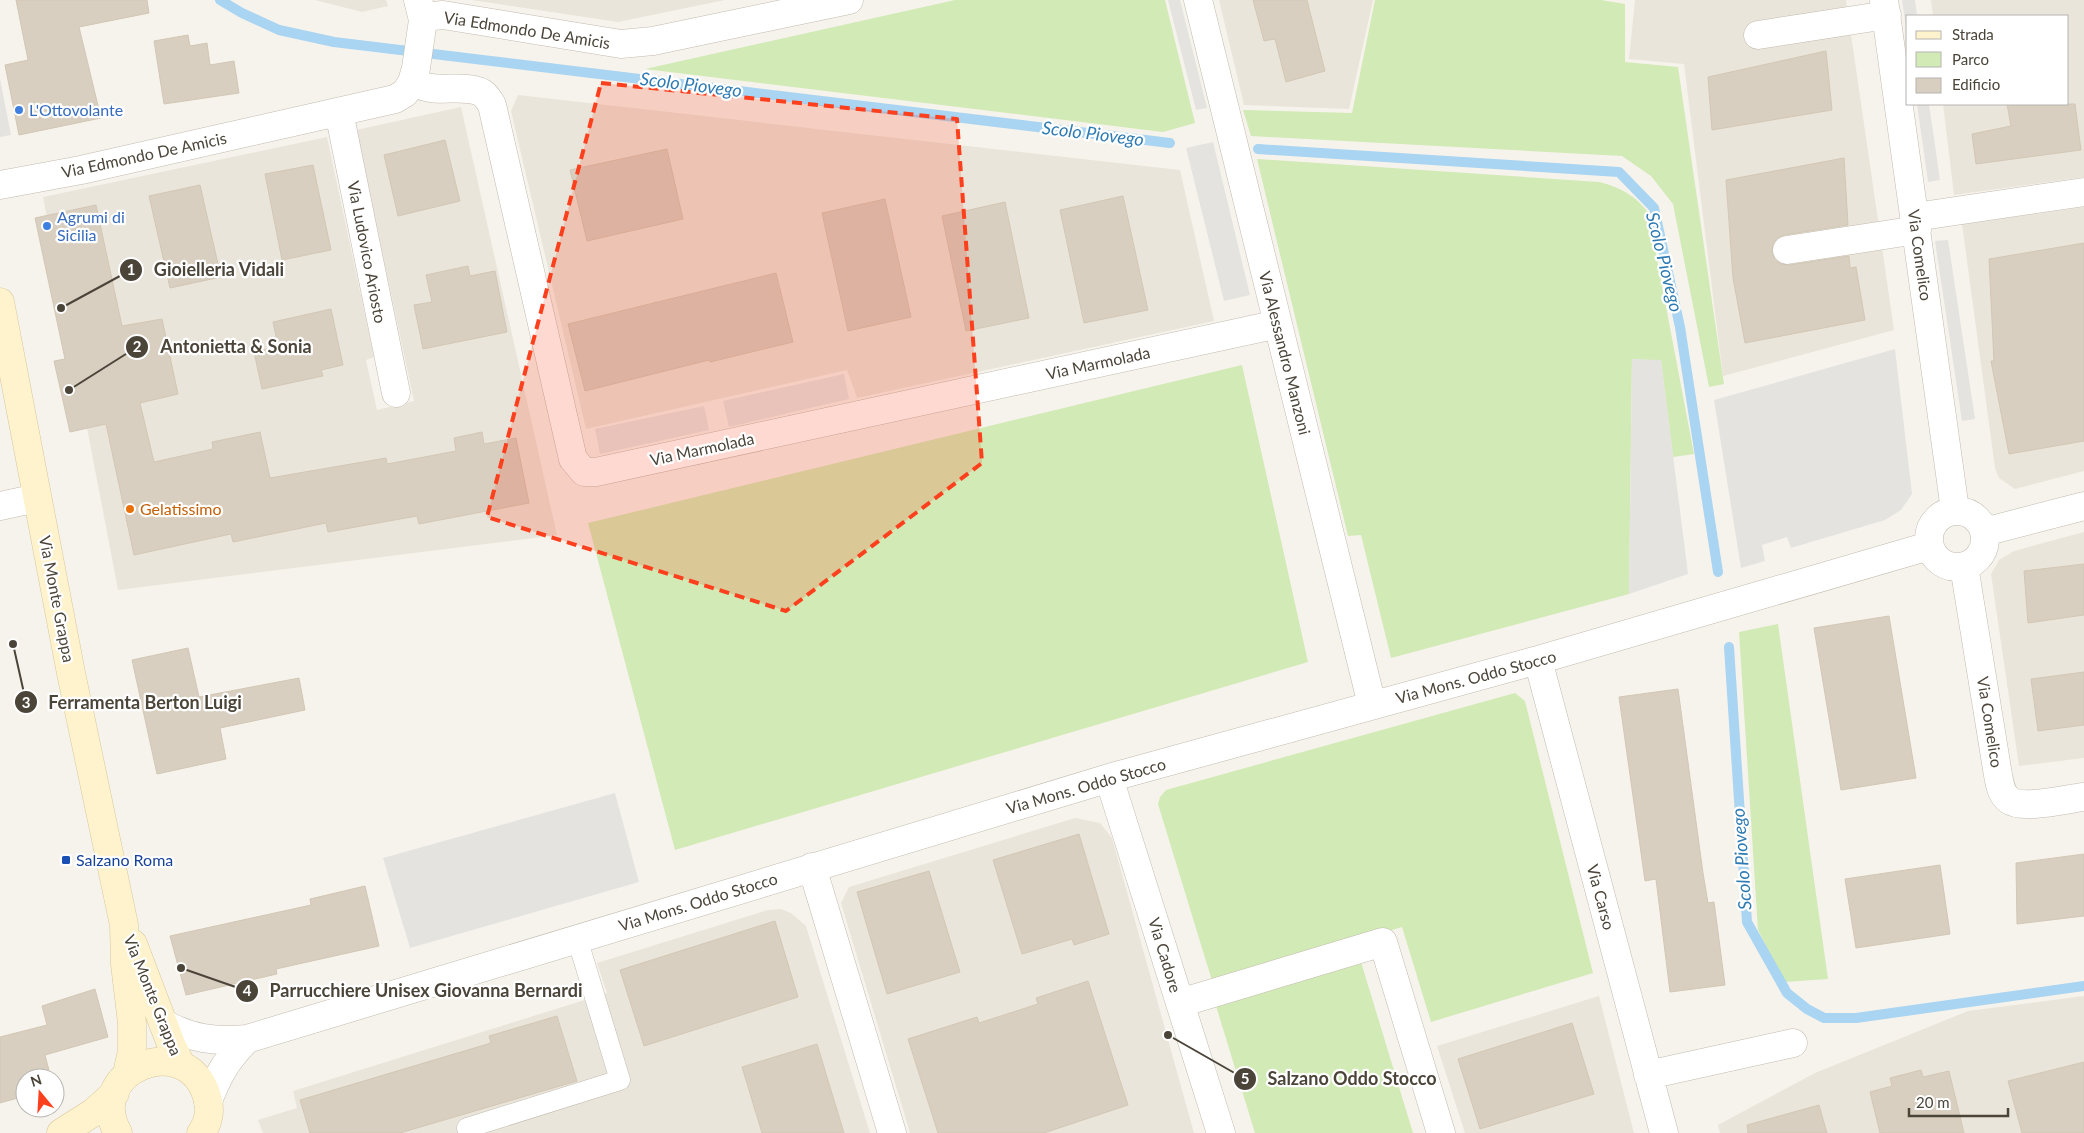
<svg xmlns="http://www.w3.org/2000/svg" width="2084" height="1133" font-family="Lato,sans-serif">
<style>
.residential{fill:#eae5da}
.green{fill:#d2eab5}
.parking{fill:#e5e3e0}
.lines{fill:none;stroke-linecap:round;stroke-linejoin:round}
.stream{stroke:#a9d4f2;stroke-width:10}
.building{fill:#d8cfc1;stroke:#d3c7b4}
.lane-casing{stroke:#c2bbae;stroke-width:21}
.street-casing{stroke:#c2bbae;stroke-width:29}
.secondary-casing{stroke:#d6c79b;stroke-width:29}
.lane{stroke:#fff;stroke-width:20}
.street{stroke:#fff;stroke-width:28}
.secondary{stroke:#fff3cd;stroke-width:28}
.marked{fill:#fc3f1d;fill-opacity:0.2;stroke:#fc3f1d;stroke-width:4;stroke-dasharray:10 6;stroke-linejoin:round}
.shop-dot{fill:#3f7fe0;stroke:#fff;stroke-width:2}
.food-dot{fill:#e8710a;stroke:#fff;stroke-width:2}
.transit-dot{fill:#1a4fb4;stroke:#fff;stroke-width:2}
.labels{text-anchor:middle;stroke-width:4.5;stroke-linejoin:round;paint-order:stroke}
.street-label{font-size:16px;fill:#4b4439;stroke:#fff}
.shop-label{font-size:16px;fill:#366cbe;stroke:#fff;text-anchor:start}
.food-label{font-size:16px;fill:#c56008;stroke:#fff;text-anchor:start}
.transit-label{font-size:16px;fill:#164399;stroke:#fff;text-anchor:start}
.water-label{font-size:18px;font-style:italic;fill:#2e7ab2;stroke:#fff}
.leader{fill:none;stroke:#4b4439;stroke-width:2}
.callout-dot{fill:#4b4439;stroke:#fff;stroke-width:2}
.mark-label{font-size:15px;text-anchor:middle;font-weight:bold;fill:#fff}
.callout-label{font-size:18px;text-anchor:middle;font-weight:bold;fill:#4b4439;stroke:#fff;stroke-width:4.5;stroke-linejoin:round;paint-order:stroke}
</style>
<rect width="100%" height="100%" fill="#f6f3ec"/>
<path class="residential" d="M 315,0 L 386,0 L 388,6 L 362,12 Z
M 472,0 L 725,0 L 618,22 Z
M 1219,0 L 1373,0 L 1349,109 L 1244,105 Z
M 1635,0 L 1846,0 L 1894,330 L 1723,376 L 1684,64 L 1629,59 Z
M 1931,0 L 2084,0 L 2084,177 L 1954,195 L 1943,104 L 2068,104 L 2068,16 L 1933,16 Z
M 518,95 L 1180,170 L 1214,321 L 857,398 L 847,370 L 586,429 L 511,111 Z
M 461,107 L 557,535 L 118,590 L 43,197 L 327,137 L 374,357 L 366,360 L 377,410 L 414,401 L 356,130 Z
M 2084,207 L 2084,471 L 2015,489 L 1999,478 L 1995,468 L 1962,224 Z
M 2084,532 L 2084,758 L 2019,766 L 1991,574 L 1999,560 L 2014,551 Z
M 1075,818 L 1100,823 L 1112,838 L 1194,1133 L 910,1133 L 841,903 L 849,887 Z
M 781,909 L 791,913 L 806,926 L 870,1133 L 263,1133 L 258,1120 L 297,1108 L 293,1091 L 607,993 L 597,963 L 768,910 Z
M 1599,996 L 1634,1133 L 1465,1133 L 1437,1046 Z
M 2084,996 L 2084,1133 L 1720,1133 L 1718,1125 L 1815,1073 L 1968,1011 Z"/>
<path class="green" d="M 955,0 L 1165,0 L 1195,123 L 1163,132 L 645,69 Z
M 1375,0 L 1601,0 L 1625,4 L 1625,62 L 1678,67 L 1724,384 L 1709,387 L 1673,204 L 1651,176 L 1622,156 L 1251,136 L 1243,110 L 1352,113 Z
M 1257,159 L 1599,182 C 1620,187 1634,195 1648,212 L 1694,454 L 1673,457 L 1661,361 L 1632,359 L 1629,594 L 1391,658 L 1361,535 L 1348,536 Z
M 1242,365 L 1308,662 L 675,850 L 588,523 Z
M 1778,624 L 1828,979 L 1784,982 L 1758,930 L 1739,632 Z
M 1515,693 L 1525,701 L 1593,973 L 1431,1022 L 1402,927 L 1213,984 L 1158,804 L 1160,797 L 1166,790 Z
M 1361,962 L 1413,1133 L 1255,1133 L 1216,1006 Z"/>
<path class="parking" d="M 1168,0 L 1180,0 L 1207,108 L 1196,110 Z
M 1902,0 L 1915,0 L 1917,16 L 1908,16 L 1908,41 Z
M 0,79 L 11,135 L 0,137 Z
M 1917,104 L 1929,104 L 1940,180 L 1928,182 Z
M 1213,142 L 1250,295 L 1224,301 L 1186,148 Z
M 1948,240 L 1975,419 L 1962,421 L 1935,241 Z
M 1895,349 L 1912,494 L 1901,510 L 1885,520 L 1791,548 L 1787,537 L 1762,545 L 1765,561 L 1741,568 L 1714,400 Z
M 1632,359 L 1661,360 L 1688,574 L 1629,594 Z
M 844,374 L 849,399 L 729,427 L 723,401 Z
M 704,406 L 709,430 L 600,454 L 595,429 Z
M 615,793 L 639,882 L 410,948 L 383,858 Z"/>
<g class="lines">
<path class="stream" d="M 220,0 L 242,13 L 279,30 L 334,42 L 1170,143
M 1258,149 L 1619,172 L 1654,208 L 1680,327 L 1718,572
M 1729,647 L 1747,922 L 1787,993 L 1807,1009 L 1824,1018 L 1856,1018 L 2084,986"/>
</g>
<path class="building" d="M 16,0 L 147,0 L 149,13 L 79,27 L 101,118 L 19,135 L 5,65 L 28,60 Z
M 1253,0 L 1307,0 L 1325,71 L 1286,82 L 1275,39 L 1264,41 Z
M 188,35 L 190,46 L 207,43 L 210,65 L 234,61 L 239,93 L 164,104 L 154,41 Z
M 1826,51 L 1832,110 L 1712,130 L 1708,77 Z
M 2007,104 L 2075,104 L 2081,150 L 1976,164 L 1972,134 L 2011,126 Z
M 445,140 L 460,201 L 398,216 L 384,155 Z
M 667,149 L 683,219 L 587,241 L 570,170 Z
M 1844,158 L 1848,225 L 1784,235 L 1777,238 L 1773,244 L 1772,252 L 1775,260 L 1781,264 L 1789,265 L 1849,256 L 1850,268 L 1856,267 L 1865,320 L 1745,343 L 1733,278 L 1726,180 Z
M 313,165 L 331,250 L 282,260 L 265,174 Z
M 200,185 L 221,277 L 170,288 L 149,196 Z
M 1123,196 L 1148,310 L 1084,323 L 1060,210 Z
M 885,199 L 911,317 L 848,331 L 822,213 Z
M 1005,202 L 1029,318 L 966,331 L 942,216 Z
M 96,205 L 122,326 L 162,319 L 178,394 L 140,403 L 154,462 L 213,449 L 212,442 L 260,432 L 270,478 L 386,458 L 387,464 L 456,451 L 454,438 L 482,432 L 484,444 L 516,438 L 529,503 L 419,524 L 417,516 L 328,532 L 326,523 L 233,542 L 231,534 L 134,555 L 106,424 L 70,432 L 54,361 L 65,359 L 35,218 Z
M 2084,243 L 2084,441 L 2009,454 L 1991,361 L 1994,361 L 1989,259 Z
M 468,266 L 470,276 L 495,271 L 507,332 L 423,349 L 414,305 L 432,302 L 426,275 Z
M 776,273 L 793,342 L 710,362 L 709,360 L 585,391 L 568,324 Z
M 331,309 L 343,365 L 321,370 L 323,376 L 262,389 L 254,352 L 278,346 L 273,322 Z
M 2084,564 L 2084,615 L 2028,623 L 2024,571 Z
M 1889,616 L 1916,778 L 1841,790 L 1814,628 Z
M 188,648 L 199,697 L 299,678 L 305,710 L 220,728 L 226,759 L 157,774 L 132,660 Z
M 2084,672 L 2084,725 L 2038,731 L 2031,679 Z
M 1678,689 L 1703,873 L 1708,903 L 1714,902 L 1725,985 L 1670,992 L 1656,879 L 1645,881 L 1619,697 Z
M 1079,834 L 1109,934 L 1074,945 L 1072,939 L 1022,954 L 993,860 Z
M 2084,854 L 2084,916 L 2017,924 L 2016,863 Z
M 1940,865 L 1950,934 L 1856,948 L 1845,879 Z
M 929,871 L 960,972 L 887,994 L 857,892 Z
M 365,886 L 379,946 L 276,969 L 277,974 L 186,995 L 170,936 L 311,905 L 310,899 Z
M 775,921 L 798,997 L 644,1046 L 620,970 Z
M 1088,981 L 1128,1105 L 1044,1133 L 938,1133 L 908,1039 L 977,1017 L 979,1023 L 1038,1004 L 1036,998 Z
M 95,989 L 108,1037 L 45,1055 L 51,1078 L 25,1078 L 25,1096 L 0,1103 L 0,1037 L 47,1025 L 42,1006 Z
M 557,1016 L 577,1081 L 400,1133 L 310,1133 L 300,1100 L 491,1043 L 489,1036 Z
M 1572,1023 L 1594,1094 L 1480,1129 L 1458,1059 Z
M 817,1044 L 844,1133 L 762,1133 L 742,1067 Z
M 2084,1062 L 2084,1133 L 2022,1133 L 2008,1081 Z
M 1921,1070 L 1923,1077 L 1949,1071 L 1964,1133 L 1880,1133 L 1870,1092 L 1892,1086 L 1890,1078 Z
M 1819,1105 L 1827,1133 L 1748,1133 L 1747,1125 Z"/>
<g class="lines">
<defs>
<path id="lane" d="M 467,1128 L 620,1080 L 577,938"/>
<path id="street" d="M 1198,0 L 1372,705
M 1884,0 L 1955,510
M 423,20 L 433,16 L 443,15 L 621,44 L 653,41 L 849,0
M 1758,35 L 1887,15
M 412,82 C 438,95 456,84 478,91 C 485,93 488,99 492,105 L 573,459 L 584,472 L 596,472 L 1278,324
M 339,112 L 396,393
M 0,185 L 81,170 L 395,99 L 405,93 L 412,82 L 416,68 L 423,20 L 418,0
M 1915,217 L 2084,192
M 1787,250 L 1917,230
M 0,506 L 37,498
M1929 539a28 28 0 1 1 56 0a28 28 0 1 1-56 0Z
M 1984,532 L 2084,506
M 1964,566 L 1998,775 C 2000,785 2001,794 2009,800 C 2023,810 2066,799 2084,797
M 1538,660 L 1664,1133
M 1109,778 L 1221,1133
M 812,867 L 892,1133
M 1180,1003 L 1383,942 L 1441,1133
M 163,1023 C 191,1039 215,1042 247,1039 L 1116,776 L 1538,660 L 1929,546
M 1648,1075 L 1793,1043
M 208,1101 C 219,1073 226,1061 247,1039"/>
<path id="secondary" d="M 0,302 L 71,673 L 124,925 L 125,964 L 132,1023 L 132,1051 L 127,1074
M 133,944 L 171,1044 L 181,1065
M 61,1133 L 94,1112 L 115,1093
M 118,1133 C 83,1071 187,1028 207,1097 C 211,1109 209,1123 201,1133"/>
</defs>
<use href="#lane" class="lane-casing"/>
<use href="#street" class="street-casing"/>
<use href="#secondary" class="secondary-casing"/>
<use href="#lane" class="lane"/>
<use href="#street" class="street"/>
<use href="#secondary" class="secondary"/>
</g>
<path class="marked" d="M 601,83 L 957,119 L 982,463 L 786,611 L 487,517 Z"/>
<g class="shop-dot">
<circle cx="19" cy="110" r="5"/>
<circle cx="47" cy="226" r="5"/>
</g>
<circle class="food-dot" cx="130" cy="509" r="5"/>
<rect class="transit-dot" x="61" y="855" width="10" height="10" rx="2.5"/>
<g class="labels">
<g class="street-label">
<text transform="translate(527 30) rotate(9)" y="6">Via Edmondo De Amicis</text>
<text transform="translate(144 155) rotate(-12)" y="6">Via Edmondo De Amicis</text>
<text transform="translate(367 252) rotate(79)" y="6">Via Ludovico Ariosto</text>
<text transform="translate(1920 255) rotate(82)" y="6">Via Comelico</text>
<text transform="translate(1285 353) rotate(76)" y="6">Via Alessandro Manzoni</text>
<text transform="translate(1098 363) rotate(-12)" y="6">Via Marmolada</text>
<text transform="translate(702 449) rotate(-12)" y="6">Via Marmolada</text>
<text transform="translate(57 599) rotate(79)" y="6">Via Monte Grappa</text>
<text transform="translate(1476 677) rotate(-15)" y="6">Via Mons. Oddo Stocco</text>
<text transform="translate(1990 722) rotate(81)" y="6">Via Comelico</text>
<text transform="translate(1086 786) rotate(-16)" y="6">Via Mons. Oddo Stocco</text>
<text transform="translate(1601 897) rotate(75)" y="6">Via Carso</text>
<text transform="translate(698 902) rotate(-17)" y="6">Via Mons. Oddo Stocco</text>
<text transform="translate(1165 955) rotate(73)" y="6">Via Cadore</text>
<text transform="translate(153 995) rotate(68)" y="6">Via Monte Grappa</text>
</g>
<g class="shop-label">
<text x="29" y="116">L'Ottovolante</text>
<text x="57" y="223">Agrumi di<tspan x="57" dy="18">Sicilia</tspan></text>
</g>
<g class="food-label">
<text x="140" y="515">Gelatissimo</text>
</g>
<g class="transit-label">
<text x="76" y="866">Salzano Roma</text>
</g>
<g class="water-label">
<text transform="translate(691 85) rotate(7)" y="6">Scolo Piovego</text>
<text transform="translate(1093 134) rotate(7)" y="6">Scolo Piovego</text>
<text transform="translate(1664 262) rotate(76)" y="6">Scolo Piovego</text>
<text transform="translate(1742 859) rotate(-94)" y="6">Scolo Piovego</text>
</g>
</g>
<path class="leader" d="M61 308L131 270M69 390L137 347M13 644L26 702M181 968L247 991M1168 1035L1245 1079"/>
<g class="callout-dot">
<circle cx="61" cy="308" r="5"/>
<circle cx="69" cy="390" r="5"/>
<circle cx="13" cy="644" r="5"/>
<circle cx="181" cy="968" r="5"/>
<circle cx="1168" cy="1035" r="5"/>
<circle cx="131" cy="270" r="12"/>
<circle cx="137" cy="347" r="12"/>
<circle cx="26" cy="702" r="12"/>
<circle cx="247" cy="991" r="12"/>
<circle cx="1245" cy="1079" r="12"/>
</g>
<g class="mark-label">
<text x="131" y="275">1</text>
<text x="137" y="352">2</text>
<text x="26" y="708">3</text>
<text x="247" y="996">4</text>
<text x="1245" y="1084">5</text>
</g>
<g class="callout-label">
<text x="219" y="276">Gioielleria Vidali</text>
<text x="236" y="353">Antonietta &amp; Sonia</text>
<text x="145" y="709">Ferramenta Berton Luigi</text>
<text x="426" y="997">Parrucchiere Unisex Giovanna Bernardi</text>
<text x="1352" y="1085">Salzano Oddo Stocco</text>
</g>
<rect x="1906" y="15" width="162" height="90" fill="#ffffff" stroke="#b7b4b0"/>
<rect x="1916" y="31" width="25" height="8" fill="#fff3cd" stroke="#b7b4b0"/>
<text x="1952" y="40" font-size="15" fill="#4b4439">Strada</text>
<rect x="1916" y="52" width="25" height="15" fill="#d2eab5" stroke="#b7b4b0"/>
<text x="1952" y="65" font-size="15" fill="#4b4439">Parco</text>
<rect x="1916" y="78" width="25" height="15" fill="#d8cfc1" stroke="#b7b4b0"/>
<text x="1952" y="90" font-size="15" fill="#4b4439">Edificio</text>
<g transform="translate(40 1093) rotate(342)"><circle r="24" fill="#ffffff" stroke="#b7b4b0"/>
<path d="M0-4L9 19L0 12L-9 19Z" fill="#fc3f1d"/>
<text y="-8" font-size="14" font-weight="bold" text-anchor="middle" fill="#4b4439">N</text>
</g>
<path d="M1909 1108v8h99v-8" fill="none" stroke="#4b4439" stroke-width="2.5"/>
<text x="1916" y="1108" font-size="15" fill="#4b4439" stroke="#ffffff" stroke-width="4" paint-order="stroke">20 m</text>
</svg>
